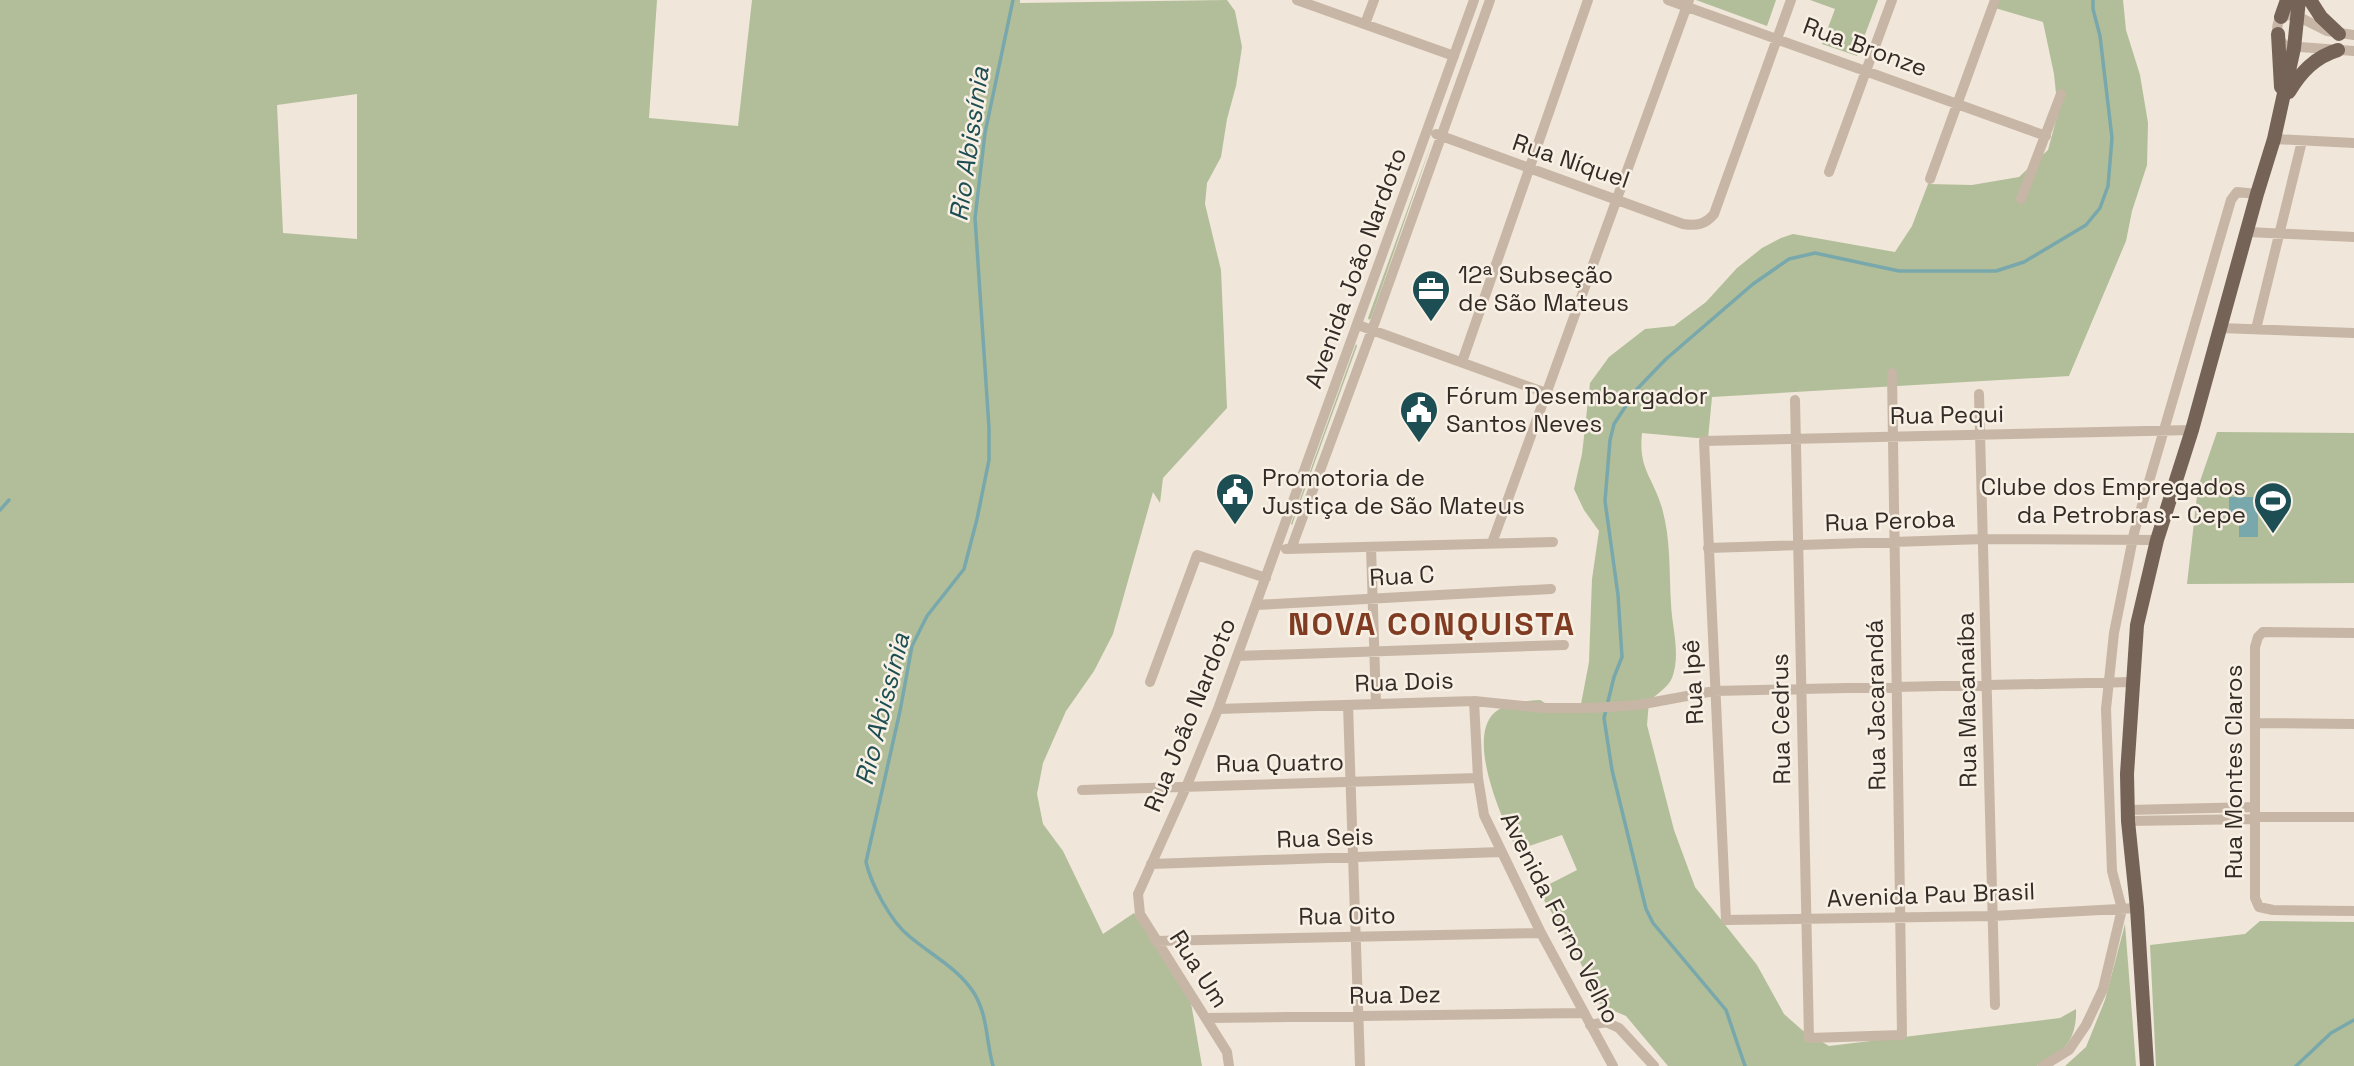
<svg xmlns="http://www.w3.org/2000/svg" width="2354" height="1066" font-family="'Space Grotesk',sans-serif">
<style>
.green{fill:#b1be99;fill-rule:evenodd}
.water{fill:#79a8ac}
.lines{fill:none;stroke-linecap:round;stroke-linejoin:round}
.stream{stroke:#79a8ac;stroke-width:3.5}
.minor{stroke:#c7b6a5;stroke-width:10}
.major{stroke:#756357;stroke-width:14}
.labels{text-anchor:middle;stroke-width:5;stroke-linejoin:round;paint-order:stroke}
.street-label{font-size:24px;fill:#332b26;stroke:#f8f0e4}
.poi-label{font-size:24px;fill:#332b26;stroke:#f8f0e4;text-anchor:start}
.water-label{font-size:26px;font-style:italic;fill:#1d4e53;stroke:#f8f0e4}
.district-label{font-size:32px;font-weight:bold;letter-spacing:2px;fill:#803c22;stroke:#f8f0e4}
</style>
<rect width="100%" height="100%" fill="#f0e6d9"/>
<path class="green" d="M 0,0 L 657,0 L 649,118 L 738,126 L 752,0 L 1020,0 L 1020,3 L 1227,0 L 1235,11 L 1242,47 L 1236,86 L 1227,119 L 1221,157 L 1207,183 L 1205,204 L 1221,270 L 1227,408 L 1163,478 L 1160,503 L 1153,492 L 1113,634 L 1094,671 L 1066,711 L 1043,763 L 1037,794 L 1043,824 L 1063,851 L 1103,934 L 1134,913 L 1191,1003 L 1202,1066 L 0,1066 ZM 357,94 L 357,239 L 283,233 L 277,105 Z
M 1696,0 L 1776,0 L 1767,26 Z
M 1810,0 L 1878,0 L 1857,56 L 1822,44 L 1835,9 Z
M 1998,0 L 2123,0 L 2126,30 L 2140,75 L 2148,123 L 2147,165 L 2132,211 L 2126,241 L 2069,376 L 1712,397 L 1708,439 L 1642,433 C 1638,469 1653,477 1662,508 C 1671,540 1669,571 1671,604 C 1672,628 1681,654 1672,678 C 1669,686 1656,695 1649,701 L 1647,725 L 1674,830 L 1695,887 L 1757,965 L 1784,1014 L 1802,1030 L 1829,1046 L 2060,1018 L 2076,1009 C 2077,1039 2064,1054 2037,1066 L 1668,1066 L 1626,1016 L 1600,1005 L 1576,953 L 1538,890 L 1577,870 L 1562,835 L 1517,850 C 1503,821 1466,740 1494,713 C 1506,702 1525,701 1540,700 L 1550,706 L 1581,704 L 1589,662 L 1592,579 L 1599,531 L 1584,510 L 1574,489 L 1582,454 L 1590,383 L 1609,357 L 1645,329 L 1674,326 L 1706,302 L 1737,268 L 1762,248 L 1781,238 L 1793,234 L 1895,252 L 1912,226 L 1928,184 L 1972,185 L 2019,177 L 2048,150 L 2058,113 L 2054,74 L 2043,22 L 1995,8 Z
M 1433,139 L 1371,318 L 1369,320 L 1368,318 Z
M 1356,344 L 1357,346 L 1292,525 L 1291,524 Z
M 2217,432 L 2354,433 L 2354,583 L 2187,584 L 2198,487 Z
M 2260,921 L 2354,922 L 2354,1066 L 2156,1066 L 2150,945 L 2245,934 Z
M 2125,924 L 2136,1066 L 2065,1066 L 2086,1047 L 2105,1000 Z"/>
<path class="water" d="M 2229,497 L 2258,497 L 2258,537 L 2239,537 L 2239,512 L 2229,512 Z"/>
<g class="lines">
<path class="stream" d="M 0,510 L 9,500
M 993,1066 C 986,1041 988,1016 974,993 C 958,968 931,955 909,936 C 891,922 871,884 866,862 L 900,711 L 912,646 L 927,616 L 964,569 L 977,519 L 989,460 L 989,428 L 975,218 L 985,133 L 1013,0
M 1745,1066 L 1726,1010 L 1653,923 L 1646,909 L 1612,770 L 1604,718 L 1614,677 L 1622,657 L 1618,595 L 1605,501 L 1610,440 L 1614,424 L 1637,389 L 1666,359 L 1753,284 L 1789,259 L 1815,253 L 1899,271 L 1996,271 L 2024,262 L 2086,225 L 2100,208 L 2108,186 L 2112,138 L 2100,36 L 2093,9 L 2093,0
M 2296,1066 L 2331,1033 L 2354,1020"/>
<path class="minor" d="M 1297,0 L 1454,56
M 1668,0 L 2046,136
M 1365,24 L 1374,0
M 2354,35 L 2327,31 L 2293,14 L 2281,17 C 2274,27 2277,39 2286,46 L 2354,51
M 1436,134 L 1683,224 C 1696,226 1705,225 1714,214 L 1791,0
M 2274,139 L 2354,143
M 1829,172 L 1892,0
M 1930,179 L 1995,0
M 2021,199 L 2061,94
M 2248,232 L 2354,237
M 1358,325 L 1546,393
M 2220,328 L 2354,333
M 2256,329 L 2302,141
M 1462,362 L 1588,0
M 1979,394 L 1995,1005
M 1795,400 L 1809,1038 L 1902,1035 L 1892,373
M 1492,543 L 1689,0
M 1371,547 L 1376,704
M 1708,548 L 1984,539 L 2157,540
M 1286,549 L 1553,542
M 1291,549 L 1372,330 L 1490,0
M 1256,605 L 1551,589
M 2354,633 L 2263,632 L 2258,637 L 2255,647 L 2255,898 L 2259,907 L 2273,910 L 2354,911
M 1237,656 L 1564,645
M 1150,682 L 1197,555 L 1266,578
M 1474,701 L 1478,778 L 1484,815 L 1541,933 L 1613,1066
M 1348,705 L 1360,1066
M 1218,709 L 1474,701 L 1543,708 L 1591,708 L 1638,705 L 1714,691 L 2132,682
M 2255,723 L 2354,724
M 1082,790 L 1478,778
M 2128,810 L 2255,807
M 2255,817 L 2354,817
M 2128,821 L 2255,819
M 1151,864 L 1501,852
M 2137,908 L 1993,916 L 1726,920 L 1704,441 L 2192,430
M 1155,941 L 1541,933
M 1207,1018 L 1583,1013
M 1590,1025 L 1606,1022 L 1619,1028 L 1654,1066
M 1229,1066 L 1227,1052 L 1140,914 L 1138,894 L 1187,785 L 1218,709 L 1474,0
M 2043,1066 L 2069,1050 L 2086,1025 L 2103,989 L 2122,909 L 2112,871 L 2106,709 L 2114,633 L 2134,533 L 2231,200 L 2237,192 L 2257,194"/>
<path class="major" d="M 2310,0 L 2321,17 L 2339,34
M 2281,17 L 2287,0
M 2278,34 L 2281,87
M 2289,92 C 2301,72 2315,57 2338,50
M 2147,1066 L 2137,908 L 2128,821 L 2127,774 L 2137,625 L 2157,540 L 2192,430 L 2257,194 L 2274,139 L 2294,48 L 2299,0"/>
</g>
<defs>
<symbol id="office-pin" viewBox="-11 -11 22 30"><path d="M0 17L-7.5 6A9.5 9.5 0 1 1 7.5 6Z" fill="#1d4e53" stroke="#f8f0e4"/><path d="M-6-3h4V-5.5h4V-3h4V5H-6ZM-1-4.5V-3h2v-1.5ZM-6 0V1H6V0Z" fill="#fff"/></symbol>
<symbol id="civic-pin" viewBox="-11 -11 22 30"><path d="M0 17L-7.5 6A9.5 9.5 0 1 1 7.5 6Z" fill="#1d4e53" stroke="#f8f0e4"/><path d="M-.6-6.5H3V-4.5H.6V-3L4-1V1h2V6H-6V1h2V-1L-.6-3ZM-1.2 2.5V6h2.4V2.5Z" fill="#fff"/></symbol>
<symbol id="stadium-pin" viewBox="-11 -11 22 30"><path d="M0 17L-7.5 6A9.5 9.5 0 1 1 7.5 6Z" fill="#1d4e53" stroke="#f8f0e4"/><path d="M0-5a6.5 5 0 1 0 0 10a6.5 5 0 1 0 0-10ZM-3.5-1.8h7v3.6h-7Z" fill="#fff"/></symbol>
</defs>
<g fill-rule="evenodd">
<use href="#office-pin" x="1409" y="267" width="44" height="60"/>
<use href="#civic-pin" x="1397" y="388" width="44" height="60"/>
<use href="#civic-pin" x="1213" y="470" width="44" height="60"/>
<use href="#stadium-pin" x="2251" y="479" width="44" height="60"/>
</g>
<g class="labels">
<g class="street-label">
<text transform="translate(1865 47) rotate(20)" y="8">Rua Bronze</text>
<text transform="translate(1571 161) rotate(19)" y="8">Rua Níquel</text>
<text transform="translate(1356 268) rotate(-70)" y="8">Avenida João Nardoto</text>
<text transform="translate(1947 415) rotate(-1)" y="8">Rua Pequi</text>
<text transform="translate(1890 521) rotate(-2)" y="8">Rua Peroba</text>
<text transform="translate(1402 576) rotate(-3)" y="8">Rua C</text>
<text transform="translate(1404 682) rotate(-2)" y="8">Rua Dois</text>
<text transform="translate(1693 682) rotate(-93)" y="8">Rua Ipê</text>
<text transform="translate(1967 700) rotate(-91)" y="8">Rua Macanaíba</text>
<text transform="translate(1876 705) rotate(-91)" y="8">Rua Jacarandá</text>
<text transform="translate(1190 715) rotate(-68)" y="8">Rua João Nardoto</text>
<text transform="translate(1781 719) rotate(-91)" y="8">Rua Cedrus</text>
<text transform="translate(1280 763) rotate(-1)" y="8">Rua Quatro</text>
<text transform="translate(2234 772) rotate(-90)" y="8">Rua Montes Claros</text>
<text transform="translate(1325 838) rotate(-2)" y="8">Rua Seis</text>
<text transform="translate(1931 895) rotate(-2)" y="8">Avenida Pau Brasil</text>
<text transform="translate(1347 916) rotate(-1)" y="8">Rua Oito</text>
<text transform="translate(1560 918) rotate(63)" y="8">Avenida Forno Velho</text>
<text transform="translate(1199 969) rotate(57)" y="8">Rua Um</text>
<text transform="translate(1395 995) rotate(-1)" y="8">Rua Dez</text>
</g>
<g class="poi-label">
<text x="1458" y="283">12ª Subseção<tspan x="1458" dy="28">de São Mateus</tspan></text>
<text x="1446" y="404">Fórum Desembargador<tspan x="1446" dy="28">Santos Neves</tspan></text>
<text x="1262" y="486">Promotoria de<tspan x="1262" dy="28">Justiça de São Mateus</tspan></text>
<text x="2246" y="495" text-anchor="end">Clube dos Empregados<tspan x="2246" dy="28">da Petrobras - Cepe</tspan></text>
</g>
<g class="water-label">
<text transform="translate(969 144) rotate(-82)" y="9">Rio Abissínia</text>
<text transform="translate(882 709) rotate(-76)" y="9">Rio Abissínia</text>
</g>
<g class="district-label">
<text x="1432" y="635">NOVA CONQUISTA</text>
</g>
</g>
</svg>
